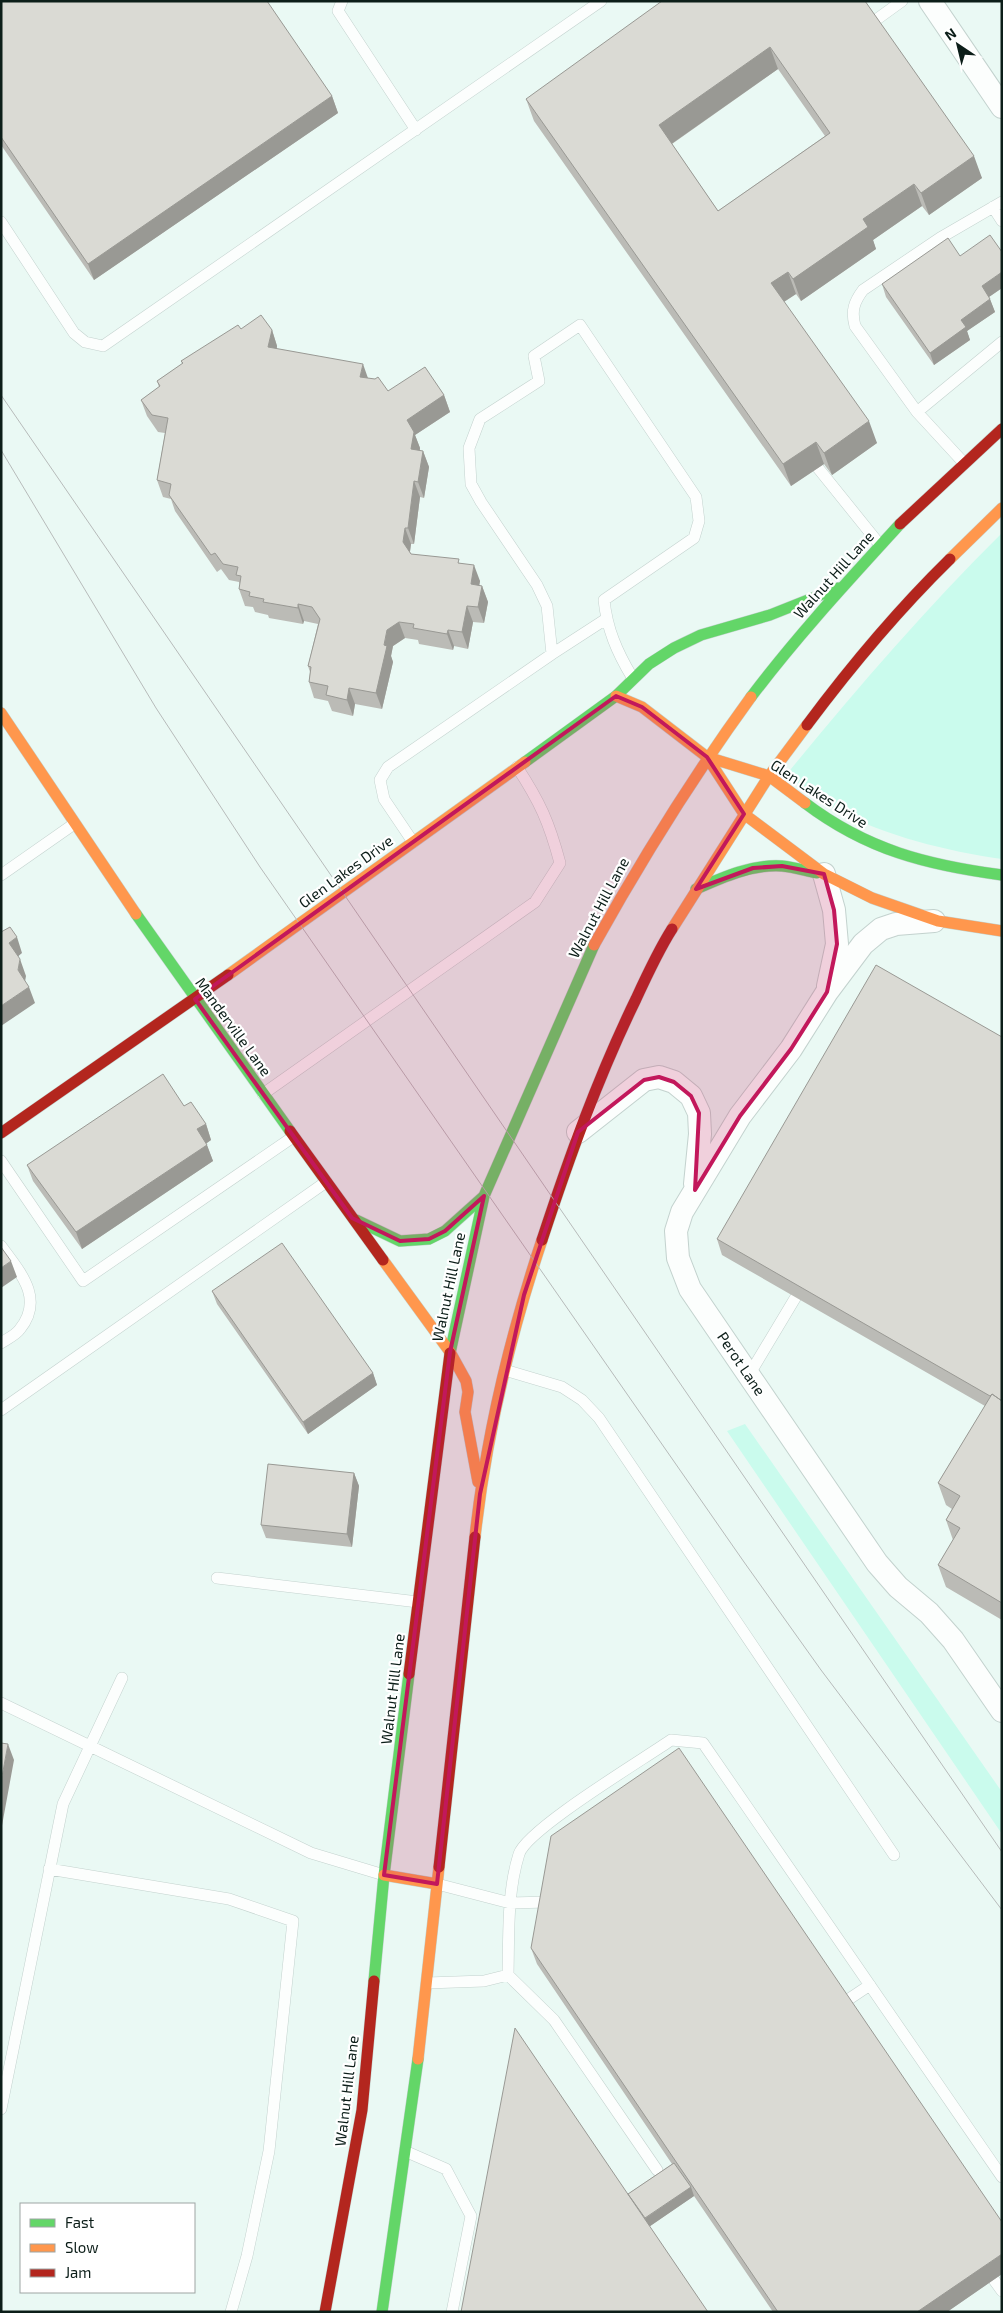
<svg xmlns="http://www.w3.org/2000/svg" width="1003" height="2313" font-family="'Exo 2',sans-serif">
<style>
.green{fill:#cafbed}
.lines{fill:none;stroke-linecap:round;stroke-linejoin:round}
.lane-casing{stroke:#c3d2ce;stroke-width:12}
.street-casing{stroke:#c3d2ce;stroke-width:24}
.fast-casing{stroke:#c3d2ce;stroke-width:12}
.slow-casing{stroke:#c3d2ce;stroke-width:12}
.jam-casing{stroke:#c3d2ce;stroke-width:12}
.lane{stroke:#fcfefd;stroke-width:11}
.street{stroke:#fcfefd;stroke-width:22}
.fast{stroke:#63d668;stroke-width:11}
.slow{stroke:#ff974d;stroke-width:11}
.jam{stroke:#b3261e;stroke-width:11}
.tram{stroke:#b7bbba;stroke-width:1}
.wall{fill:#bbbbb6;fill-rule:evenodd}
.shaded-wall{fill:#999994}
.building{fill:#dadad4;stroke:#999994;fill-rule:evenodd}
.marked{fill:#c2185b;fill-opacity:0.2;stroke:#c2185b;stroke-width:4;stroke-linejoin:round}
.labels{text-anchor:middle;stroke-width:4.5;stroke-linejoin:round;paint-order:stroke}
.street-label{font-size:15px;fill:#0c1e19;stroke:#fff}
</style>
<rect width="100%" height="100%" fill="#eaf9f4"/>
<path class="green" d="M 1002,533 L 1002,859 C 946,851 886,836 836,810 C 819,800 802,786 786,775 C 855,691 925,609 1002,533 Z
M 745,1424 L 1002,1792 L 1002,1834 L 727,1431 Z"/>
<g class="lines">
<defs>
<path id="lane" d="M 342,1 L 338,11 L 416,130
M 873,22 L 902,1
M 993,207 L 1002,221
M 1,222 L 74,333 L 85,342 L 103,346 L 601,1
M 917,412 L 1002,342
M 963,462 L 917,412 L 855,326 C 851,311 854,302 863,290 L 940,238 L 1002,202
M 818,468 L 880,545
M 552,654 L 606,619
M 413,842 L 384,799 L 380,780 L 388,767 L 552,654 L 547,606 L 537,585 L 481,502 L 471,484 L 469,448 L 480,419 L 539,381 L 534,356 L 580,325 L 696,497 L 699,521 L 694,538 L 604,600 C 607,629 617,652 632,677
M 1,875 L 74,824
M 263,1094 L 535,902 L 560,863 C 549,822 540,802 517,767
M 1,1161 L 83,1281 L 293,1137
M 1,1246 C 19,1271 45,1298 20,1329 C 16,1335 7,1339 1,1343
M 505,1370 L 562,1387 L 582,1400 L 599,1418 L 894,1855
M 749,1375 L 803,1285
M 1,1410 L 326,1182
M 217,1578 L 418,1602
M 1,1703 L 311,1853 L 384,1875
M 49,1869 L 229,1899 L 293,1921 L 269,2151 L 247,2256 L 231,2312
M 437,1884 L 510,1903 L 548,1902
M 508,1975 L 554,2020 L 657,2170
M 427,1983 L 484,1981 L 508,1975 C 509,1935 507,1892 519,1854 C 527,1829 644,1759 671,1740 L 703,1743 L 1002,2177
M 846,2001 L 870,1985
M 1,2109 L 63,1804 L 122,1678
M 407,2152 L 446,2169 L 471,2216 L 452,2312
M 994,2280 L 1002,2291"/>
<path id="street" d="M 930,1 L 1002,107
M 824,874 L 834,910 L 837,944 L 828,986
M 934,921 L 896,924 L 881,929 L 863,944 L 827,992 L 791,1049 L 740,1116 L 682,1212 L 676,1231 L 678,1258 L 690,1289 L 877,1563 L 898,1587 L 929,1613 L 953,1640 L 1002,1711
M 578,1132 L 644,1080 L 659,1077 L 674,1082 L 691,1096 L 699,1113 L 700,1134 L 695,1184"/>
<path id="fast" d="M 751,697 C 797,636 849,580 900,524
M 525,762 L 616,696 L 649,664 L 674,648 L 701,635 L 770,615 L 838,588
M 805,803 C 867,850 927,865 1002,875
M 696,889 C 723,877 752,864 782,866 C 794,867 806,871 817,873
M 136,914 L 290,1131
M 356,1220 L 400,1241 L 429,1239 L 445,1231 L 484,1196
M 450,1353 L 484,1196 L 594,945
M 374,1981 L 384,1875 L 409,1674
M 382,2312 L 418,2059"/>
<path id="slow" d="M 950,559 L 1002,508
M 616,696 L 642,707 L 707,757 L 769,776 L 805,803
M 1,713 L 136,914
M 707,757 L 744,814 L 824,874 L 872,898 L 938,921 L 1002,931
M 672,929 L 769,776 L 807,725
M 594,945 C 643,857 692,778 751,697
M 228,975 L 525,762
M 383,1260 L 450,1352 L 466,1381 L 468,1392 L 465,1412 L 478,1482
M 475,1537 C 486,1436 510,1336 542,1240
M 384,1875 L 437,1884
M 418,2059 L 439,1867"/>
<path id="jam" d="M 900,524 L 1002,429
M 807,725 C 851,666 898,610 950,559
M 290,1131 L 383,1260
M 1,1133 L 228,975
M 542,1240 C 569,1158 598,1077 636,999 C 647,975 658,951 672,929
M 409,1674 L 450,1353
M 439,1867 L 475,1537
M 325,2312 L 362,2110 L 374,1981"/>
</defs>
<use href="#lane" class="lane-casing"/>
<use href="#street" class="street-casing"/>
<use href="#fast" class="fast-casing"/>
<use href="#slow" class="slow-casing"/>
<use href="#jam" class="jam-casing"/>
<use href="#lane" class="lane"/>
<use href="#street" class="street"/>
<use href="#fast" class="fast"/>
<use href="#slow" class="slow"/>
<use href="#jam" class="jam"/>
<path class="tram" d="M 1,395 L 1002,1852
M 1,450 L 156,708 L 260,867 L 744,1562 L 821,1670 L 1002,1910"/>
</g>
<path class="wall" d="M 1,1 L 332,96 L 338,113 L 94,280 L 1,145 Z
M 865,1 L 982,178 L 929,215 L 922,206 L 873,240 L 876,249 L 801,301 L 796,294 L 784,302 L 877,443 L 832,475 L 824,464 L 791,486 L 534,121 L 526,99 ZM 778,69 L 825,136 L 718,211 L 672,144 Z
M 960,256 L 1002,288 L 989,297 L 995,312 L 967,331 L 970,340 L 934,365 L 886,297 L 882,284 Z
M 241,329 L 272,330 L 277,346 L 277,349 L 368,378 L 388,391 L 444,395 L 450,412 L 415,435 L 420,448 L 420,451 L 423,451 L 429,467 L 424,498 L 420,497 L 414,544 L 411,544 L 410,552 L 411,554 L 460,563 L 480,581 L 479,585 L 482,586 L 488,602 L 484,623 L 473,622 L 468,649 L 454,646 L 453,650 L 419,644 L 418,640 L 405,638 L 393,646 L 391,656 L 393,662 L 382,709 L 355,704 L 353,716 L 332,711 L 328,701 L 314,698 L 309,682 L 310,672 L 308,666 L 318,624 L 304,621 L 303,624 L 269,618 L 268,615 L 255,612 L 253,607 L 245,606 L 239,589 L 240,585 L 239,582 L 229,580 L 221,569 L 217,572 L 175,511 L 171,499 L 163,497 L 157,480 L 165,433 L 158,432 L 147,416 L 141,400 L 159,387 L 157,381 L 182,364 L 181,361 Z
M 1002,1037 L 1002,1620 L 946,1587 L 938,1565 L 953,1540 L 946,1520 L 952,1509 L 946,1505 L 938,1483 L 985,1406 L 722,1255 L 717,1239 Z
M 184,1106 L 206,1124 L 211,1140 L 206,1143 L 213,1161 L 82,1249 L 33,1181 L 27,1165 Z
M 212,1291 L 373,1373 L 377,1385 L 308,1434 L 217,1304 Z
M 354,1473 L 359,1486 L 352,1547 L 266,1538 L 261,1525 Z
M 531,1948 L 1002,2274 L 947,2312 L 773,2312 L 694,2196 L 650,2226 L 628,2194 L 672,2164 L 537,1964 Z"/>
<path class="shaded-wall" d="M 770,47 L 778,69 L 667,147 L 659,125 Z
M 332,96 L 338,113 L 94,280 L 88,264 Z
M 974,156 L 982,178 L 929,215 L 921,193 Z
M 914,184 L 922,206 L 873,240 L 876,249 L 801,301 L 793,279 L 863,219 Z
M 788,272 L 796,294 L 779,305 L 771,283 Z
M 1002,272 L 1002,288 L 986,299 L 982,286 Z
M 990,299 L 995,312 L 967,331 L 970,340 L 934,365 L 930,353 L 961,320 Z
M 272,330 L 277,346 L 274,363 L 268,347 Z
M 363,364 L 369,381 L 360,377 Z
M 444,395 L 450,412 L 415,435 L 420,448 L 417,465 L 411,449 L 407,420 Z
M 869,421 L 877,443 L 832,475 L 824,453 Z
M 816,442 L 824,464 L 791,486 L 783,464 Z
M 423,451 L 429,467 L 424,498 L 418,482 Z
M 414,481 L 420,497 L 414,544 L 408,528 Z
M 405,528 L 411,544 L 409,558 L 403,542 Z
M 474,565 L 480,581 L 477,600 L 471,584 Z
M 482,586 L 488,602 L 484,623 L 478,607 Z
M 298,604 L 304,621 L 303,624 L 298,608 Z
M 467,606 L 473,622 L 468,649 L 462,632 Z
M 399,622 L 405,638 L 393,646 L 391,656 L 393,662 L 382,709 L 376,693 L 387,630 Z
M 448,630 L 454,646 L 453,650 L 447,634 Z
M 349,688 L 355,704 L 353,716 L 347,700 Z
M 17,937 L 22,953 L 15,959 L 9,943 Z
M 20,959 L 26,976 L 24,987 L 18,970 Z
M 29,987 L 35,1003 L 1,1026 L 1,1006 Z
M 206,1124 L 211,1140 L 203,1146 L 197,1129 Z
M 207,1145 L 213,1161 L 82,1249 L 76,1232 Z
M 11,1261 L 17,1277 L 1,1288 L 1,1268 Z
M 373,1373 L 377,1385 L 308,1434 L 303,1422 Z
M 354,1473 L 359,1486 L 352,1547 L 347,1534 Z
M 8,1744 L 14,1760 L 1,1831 L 1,1782 Z
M 691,2187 L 694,2196 L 643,2231 L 640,2222 Z
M 1002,2254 L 1002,2274 L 947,2312 L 917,2312 Z"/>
<path class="building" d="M 1,1 L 267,1 L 332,96 L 88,264 L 1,137 Z
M 662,1 L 865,1 L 974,156 L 921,193 L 914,184 L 863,219 L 868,227 L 793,279 L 788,272 L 771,283 L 869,421 L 824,453 L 816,442 L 783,464 L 526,99 ZM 770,47 L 830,133 L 718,211 L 659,125 Z
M 990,235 L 1002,252 L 1002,272 L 982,286 L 990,299 L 961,320 L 966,327 L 930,353 L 882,284 L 948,238 L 960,256 Z
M 261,315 L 272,330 L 268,347 L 363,364 L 360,377 L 375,379 L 378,377 L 388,391 L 425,367 L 444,395 L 407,420 L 414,432 L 411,449 L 423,451 L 418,482 L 414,481 L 408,528 L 405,528 L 403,542 L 411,554 L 459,559 L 458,563 L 474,565 L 471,584 L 482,586 L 478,607 L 467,606 L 462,632 L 448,630 L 447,634 L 413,628 L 414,624 L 399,622 L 387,630 L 384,645 L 387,646 L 376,693 L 349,688 L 347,700 L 326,695 L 328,686 L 309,682 L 311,667 L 308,666 L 320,619 L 312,607 L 298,604 L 298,608 L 263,602 L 264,599 L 249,596 L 250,592 L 239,589 L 241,576 L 236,575 L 238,567 L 223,564 L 215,553 L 211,555 L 169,495 L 171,484 L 157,480 L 168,418 L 152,415 L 141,400 L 160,386 L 157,381 L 183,363 L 181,361 L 238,325 L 241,329 Z
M 10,927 L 17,937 L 9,943 L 20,959 L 18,970 L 29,987 L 1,1006 L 1,932 Z
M 876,965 L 1002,1037 L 1002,1401 L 992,1394 L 990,1396 L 717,1239 Z
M 163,1074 L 184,1106 L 191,1102 L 206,1124 L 197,1129 L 207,1145 L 76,1232 L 27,1165 Z
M 282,1243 L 373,1373 L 303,1422 L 212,1291 Z
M 1,1247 L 11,1261 L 1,1268 Z
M 992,1394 L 1002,1401 L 1002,1603 L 938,1565 L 960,1528 L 946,1520 L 960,1496 L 938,1483 Z
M 268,1464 L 354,1473 L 347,1534 L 261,1525 Z
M 1,1743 L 8,1744 L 1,1782 Z
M 679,1748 L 1002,2222 L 1002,2254 L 917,2312 L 778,2312 L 531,1948 L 551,1836 Z
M 515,2028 L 708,2312 L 461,2312 Z
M 674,2163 L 691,2187 L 645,2218 L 628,2194 Z"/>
<path class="marked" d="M 616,696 L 642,707 L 707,757 L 744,814 L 696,889 L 753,868 L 782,866 L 824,874 L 834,910 L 837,944 L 827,992 L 791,1049 L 740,1116 L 695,1190 L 699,1113 L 691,1096 L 674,1082 L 659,1077 L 644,1080 L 578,1132 L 524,1295 L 480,1494 L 437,1884 L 384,1875 L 450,1352 L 484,1196 L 445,1231 L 429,1239 L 400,1241 L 352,1218 L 195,999 Z"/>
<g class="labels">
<g class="street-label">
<text transform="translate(834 575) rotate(-48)" y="5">Walnut Hill Lane</text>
<text transform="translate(819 794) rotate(33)" y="5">Glen Lakes Drive</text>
<text transform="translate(346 872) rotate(-36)" y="5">Glen Lakes Drive</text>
<text transform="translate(599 908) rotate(-62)" y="5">Walnut Hill Lane</text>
<text transform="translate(233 1027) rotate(54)" y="5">Manderville Lane</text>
<text transform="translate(449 1287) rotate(-78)" y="5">Walnut Hill Lane</text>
<text transform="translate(741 1364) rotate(56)" y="5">Perot Lane</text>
<text transform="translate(393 1689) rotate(-83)" y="5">Walnut Hill Lane</text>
<text transform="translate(347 2091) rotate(-83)" y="5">Walnut Hill Lane</text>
</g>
</g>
<rect width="1003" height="2313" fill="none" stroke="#0c1e19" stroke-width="5"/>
<rect x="20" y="2203" width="175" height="90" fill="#ffffff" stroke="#9ea5a3"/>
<rect x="30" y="2219" width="25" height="8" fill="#63d668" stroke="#9ea5a3"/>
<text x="65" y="2228" font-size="15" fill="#0c1e19">Fast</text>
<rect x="30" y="2244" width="25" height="8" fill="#ff974d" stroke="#9ea5a3"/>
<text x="65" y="2253" font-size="15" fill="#0c1e19">Slow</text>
<rect x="30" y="2269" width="25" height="8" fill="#b3261e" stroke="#9ea5a3"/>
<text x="65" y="2278" font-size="15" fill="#0c1e19">Jam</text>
<g transform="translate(958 45) rotate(325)" stroke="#ffffff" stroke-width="4" paint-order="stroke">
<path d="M0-4L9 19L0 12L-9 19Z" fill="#0c1e19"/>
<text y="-8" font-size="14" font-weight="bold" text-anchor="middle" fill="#0c1e19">N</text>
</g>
</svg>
